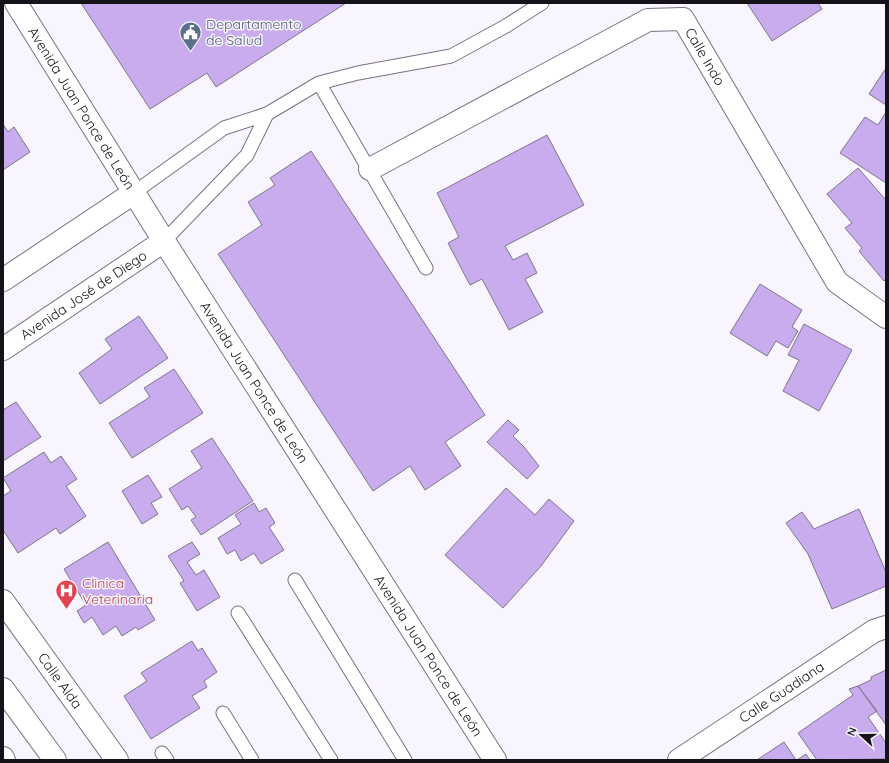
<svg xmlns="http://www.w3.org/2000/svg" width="889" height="763" font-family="Quicksand,sans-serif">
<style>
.building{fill:#c8aced;stroke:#7e768a}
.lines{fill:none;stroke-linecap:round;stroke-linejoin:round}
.service-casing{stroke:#797184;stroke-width:15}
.minor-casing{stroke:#797184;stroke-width:24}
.tertiary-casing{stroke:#797184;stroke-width:24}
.motorway-casing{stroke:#797184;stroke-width:24}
.service{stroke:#fff;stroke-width:13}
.minor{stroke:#fff;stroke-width:22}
.tertiary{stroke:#fff;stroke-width:22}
.motorway{stroke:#fff;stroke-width:22}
.labels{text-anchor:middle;stroke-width:3;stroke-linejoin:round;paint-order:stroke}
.service-label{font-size:14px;fill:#4e5e75;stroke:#f8f5fe;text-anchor:start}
.street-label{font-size:14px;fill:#15121a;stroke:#f8f5fe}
.health-label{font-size:14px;fill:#be3a42;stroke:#f8f5fe;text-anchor:start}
</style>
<rect width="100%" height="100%" fill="#f8f5fe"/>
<path class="building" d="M 81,3 L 346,3 L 216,87 L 207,73 L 150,109 Z
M 747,3 L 818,3 L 822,9 L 772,41 Z
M 886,68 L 886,105 L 869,94 Z
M 886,112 L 886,183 L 840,153 L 865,117 L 878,125 Z
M 3,124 L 8,132 L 14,127 L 30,152 L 3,170 Z
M 547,135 L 584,205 L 505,246 L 513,260 L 527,253 L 537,273 L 525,279 L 543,312 L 509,330 L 482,279 L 470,285 L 448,243 L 459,237 L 437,193 Z
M 311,151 L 485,415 L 445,442 L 461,466 L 425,490 L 410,466 L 373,491 L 218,254 L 262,225 L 248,202 L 275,185 L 270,178 Z
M 858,168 L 886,200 L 886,279 L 884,281 L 859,251 L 862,248 L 845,228 L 852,223 L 827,194 Z
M 760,284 L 802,310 L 792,327 L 798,331 L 788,348 L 776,341 L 767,356 L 730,333 Z
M 139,316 L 168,358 L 100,404 L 79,373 L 112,349 L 105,339 Z
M 804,324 L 852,350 L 819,411 L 783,391 L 799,360 L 788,355 Z
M 174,369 L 203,413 L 132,458 L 109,423 L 150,397 L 144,388 Z
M 16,402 L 41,437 L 3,461 L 3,410 Z
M 508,420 L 519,430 L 513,436 L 524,447 L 539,466 L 527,479 L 487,442 Z
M 212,438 L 253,501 L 201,535 L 191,520 L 196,517 L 188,506 L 182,510 L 169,489 L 202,468 L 191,451 Z
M 44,452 L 51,463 L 61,456 L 77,479 L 66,486 L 86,516 L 60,534 L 56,528 L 18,553 L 3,530 L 3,496 L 11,491 L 3,478 Z
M 148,475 L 162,497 L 151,503 L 158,514 L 142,524 L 122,491 Z
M 506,488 L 535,515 L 549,499 L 574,521 L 541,566 L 503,608 L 445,555 Z
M 254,503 L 259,512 L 266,508 L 275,523 L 269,527 L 284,550 L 261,564 L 254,553 L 241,561 L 235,550 L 227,554 L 218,538 L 241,524 L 235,515 Z
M 859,509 L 886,572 L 886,586 L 832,609 L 808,554 L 786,523 L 802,512 L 814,529 Z
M 108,542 L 155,620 L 138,630 L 136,627 L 122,636 L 116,626 L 103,635 L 92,617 L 84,623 L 77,611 L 86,605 L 64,569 Z
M 192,542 L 200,554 L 187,562 L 196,575 L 204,570 L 220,597 L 197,611 L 180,583 L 184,581 L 168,556 Z
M 192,641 L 198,651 L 202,648 L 217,672 L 204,681 L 207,687 L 192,696 L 200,708 L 151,739 L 124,696 L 147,681 L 141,673 Z
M 886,670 L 886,725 L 858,686 L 871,680 L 871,677 Z
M 858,686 L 877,711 L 868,717 L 886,743 L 886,759 L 817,760 L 798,733 L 853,695 L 849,689 Z
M 784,742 L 796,760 L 757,760 Z
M 806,754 L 810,760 L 797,760 Z"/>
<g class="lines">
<defs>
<path id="service" d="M 319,83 L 426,268
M 135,192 L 224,128 L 267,114 L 319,83 L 358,73 L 451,56 L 506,26 L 542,3
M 164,241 L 247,155 L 267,114
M 295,580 L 405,760
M 238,613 L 331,760
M 223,713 L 252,760
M 162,753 L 167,760"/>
<g id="minor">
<path id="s1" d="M 370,169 L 648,20 L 683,19 L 837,282 L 886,317"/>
<path id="s2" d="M 3,601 L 117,760"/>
<path id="s3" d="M 679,760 L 874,631 L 886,627"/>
</g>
<g id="tertiary">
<path id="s4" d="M 16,3 L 164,241 L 495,760"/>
<path d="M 3,280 L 135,192"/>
<path id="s5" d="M 3,349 L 164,241"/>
</g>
<path id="motorway" d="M 3,689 L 55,760
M 3,758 L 4,760"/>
</defs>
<use href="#service" class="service-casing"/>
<use href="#minor" class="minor-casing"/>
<use href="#tertiary" class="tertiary-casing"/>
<use href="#motorway" class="motorway-casing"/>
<use href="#service" class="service"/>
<use href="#minor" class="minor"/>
<use href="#tertiary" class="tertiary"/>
<use href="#motorway" class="motorway"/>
</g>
<defs>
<symbol id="civic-pin" viewBox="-11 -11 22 30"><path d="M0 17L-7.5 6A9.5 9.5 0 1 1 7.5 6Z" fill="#5c6f8a" stroke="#f8f5fe"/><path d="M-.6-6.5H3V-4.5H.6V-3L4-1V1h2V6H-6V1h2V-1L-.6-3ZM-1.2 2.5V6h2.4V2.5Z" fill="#fff"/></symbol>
<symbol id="hospital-pin" viewBox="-11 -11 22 30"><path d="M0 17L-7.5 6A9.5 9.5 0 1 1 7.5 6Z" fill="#e0444e" stroke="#f8f5fe"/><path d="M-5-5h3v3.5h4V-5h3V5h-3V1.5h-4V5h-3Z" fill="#fff"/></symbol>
</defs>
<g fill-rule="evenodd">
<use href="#civic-pin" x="178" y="20" width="25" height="34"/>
<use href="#hospital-pin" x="54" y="578" width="25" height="34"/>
</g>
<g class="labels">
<g class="service-label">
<text x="206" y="29">Departamento<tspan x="206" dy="16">de Salud</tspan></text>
</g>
<g class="street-label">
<text dy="5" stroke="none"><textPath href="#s1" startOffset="394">Calle Indo</textPath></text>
<text dy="5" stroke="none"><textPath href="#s4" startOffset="124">Avenida Juan Ponce de León</textPath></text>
<text dy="5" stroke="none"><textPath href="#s5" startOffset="97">Avenida José de Diego</textPath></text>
<text dy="5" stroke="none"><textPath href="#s4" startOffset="448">Avenida Juan Ponce de León</textPath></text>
<text dy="5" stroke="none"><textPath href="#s4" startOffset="772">Avenida Juan Ponce de León</textPath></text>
<text dy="5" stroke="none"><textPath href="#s2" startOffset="98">Calle Alda</textPath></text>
<text dy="5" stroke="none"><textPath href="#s3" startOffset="123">Calle Guadiana</textPath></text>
</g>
<g class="health-label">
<text x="82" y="588">Clinica<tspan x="82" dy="16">Veterinaria</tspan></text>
</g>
</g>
<rect width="889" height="763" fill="none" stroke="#15121a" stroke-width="8"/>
<g transform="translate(861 735) rotate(291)" stroke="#f8f5fe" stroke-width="3" paint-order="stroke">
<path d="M0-3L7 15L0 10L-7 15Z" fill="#15121a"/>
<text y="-6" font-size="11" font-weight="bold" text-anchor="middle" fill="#15121a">N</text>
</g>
</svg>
